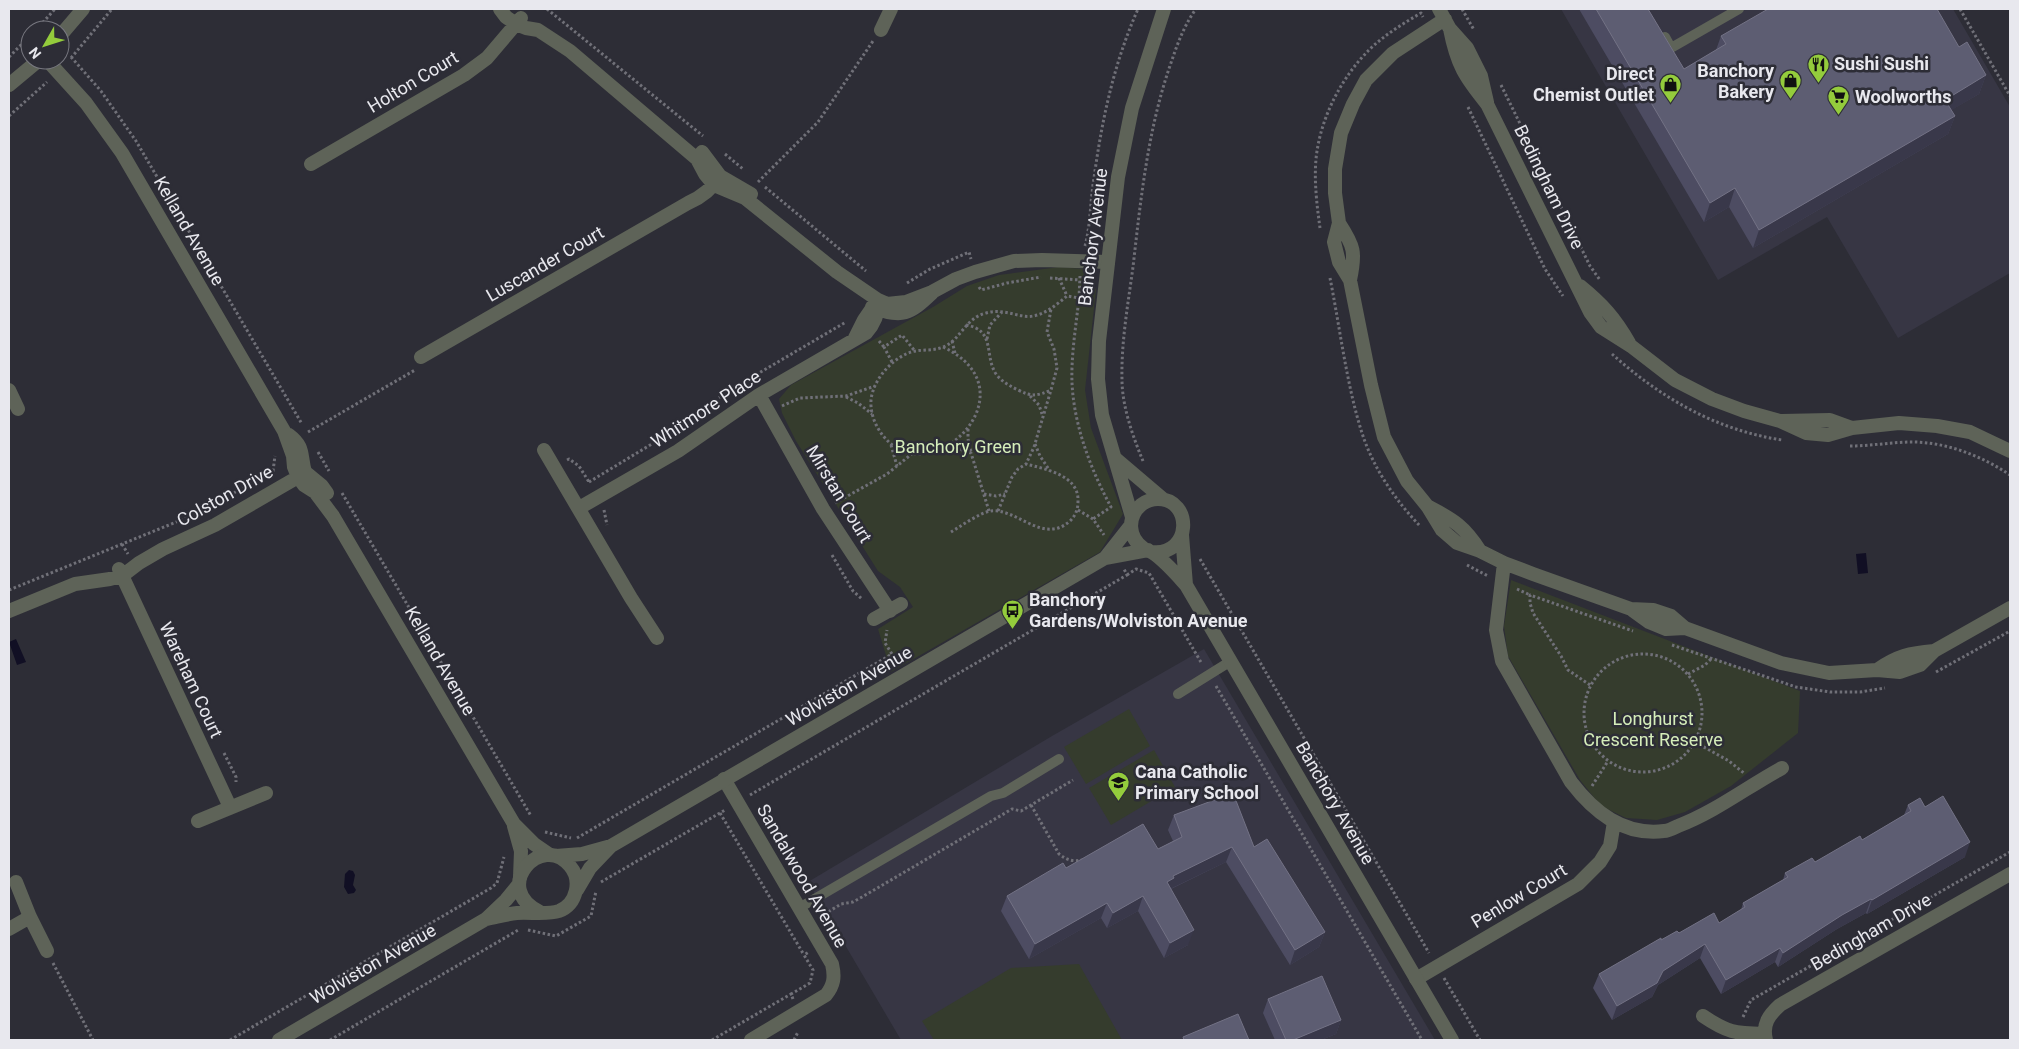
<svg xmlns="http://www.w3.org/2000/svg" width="2019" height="1049" font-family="Roboto,sans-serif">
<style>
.built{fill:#373644}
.green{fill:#353c2d}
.water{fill:#110f24}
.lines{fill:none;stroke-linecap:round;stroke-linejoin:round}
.path{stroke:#707078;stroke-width:3;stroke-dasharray:2.5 2.5;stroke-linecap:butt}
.service{stroke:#5e6358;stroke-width:10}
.minor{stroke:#5e6358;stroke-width:14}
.tertiary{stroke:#5e6358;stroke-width:14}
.wall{fill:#4d4c62}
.shaded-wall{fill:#39384a}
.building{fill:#5d5d72;stroke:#737285}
.labels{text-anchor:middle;stroke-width:5;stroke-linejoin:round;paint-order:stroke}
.poi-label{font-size:18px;font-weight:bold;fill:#e8e8ee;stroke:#2d2d36;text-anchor:start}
.street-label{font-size:18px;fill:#e8e8ee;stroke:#2d2d36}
.park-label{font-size:18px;fill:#d5edba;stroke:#2d2d36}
</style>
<rect width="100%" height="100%" fill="#2d2d36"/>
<path class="built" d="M 1561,9 L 1953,9 L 2010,107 L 2010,273 L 1898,338 L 1827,217 L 1718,280 Z
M 1204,649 L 1435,1040 L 901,1040 L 808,882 L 1052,736 Z"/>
<path class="green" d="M 1059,267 L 1084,269 L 1091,278 L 1096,290 L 1085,390 L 1091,428 L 1123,514 L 1100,552 L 891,672 L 878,629 L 913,607 L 900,587 L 878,571 L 796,441 L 782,413 L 779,399 L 791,385 L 933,307 L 967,286 L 999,275 Z
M 1511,580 L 1800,691 L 1798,733 L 1731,786 L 1685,812 L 1657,820 L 1626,818 L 1601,806 L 1580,780 L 1508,656 L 1504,626 Z
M 1129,709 L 1150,746 L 1086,784 L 1064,747 Z
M 1154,750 L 1175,787 L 1111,825 L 1089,788 Z
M 1079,964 L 1122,1040 L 934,1040 L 922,1021 L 1011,968 Z"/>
<path class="water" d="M 1866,553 L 1868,573 L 1858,574 L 1856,554 Z
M 16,639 L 26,662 L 17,665 L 9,642 Z
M 349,870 L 353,871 L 355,875 L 353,885 L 356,890 L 354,893 L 348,894 L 344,887 L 345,874 Z"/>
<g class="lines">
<path class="path" d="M 547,9 L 703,136
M 1462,9 L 1474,30
M 1960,9 L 2010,96
M 36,30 L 55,9
M 9,57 L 30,36
M 71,57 L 101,91 L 136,141 L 302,424
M 71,58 L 112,9
M 1501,85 L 1590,266 L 1600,280
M 1468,107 L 1545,269 L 1563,296
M 9,116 L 47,82
M 725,154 L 743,169
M 758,182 L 818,122 L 873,41
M 765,187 L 866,271
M 1320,228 C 1317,206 1314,182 1316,159 C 1320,118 1342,76 1371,48 C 1386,34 1404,23 1421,13 L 1423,17
M 1085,246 C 1091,223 1090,201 1094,178 C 1102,119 1114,63 1138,9
M 1050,278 L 1080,280
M 1059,278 L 1067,296
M 1330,278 C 1340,328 1347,388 1363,436 C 1374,469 1396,501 1420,526
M 907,283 L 930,269 L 969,252 L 971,259
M 979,287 L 981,290 L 1007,283 L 1041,277
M 1079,298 C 1076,326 1071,355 1072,383 C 1074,426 1091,470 1111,507 L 1093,519
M 966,325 C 996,330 984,356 996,374 C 1002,382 1010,386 1018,390 C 1032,397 1037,396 1051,390
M 987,339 L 990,325 L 1002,312
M 879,341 L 884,347
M 952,341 L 955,353
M 943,347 C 1035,390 933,493 885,438 C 876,428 870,414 871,400 C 873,381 889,362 906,354 C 918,348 931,352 943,347 C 960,341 965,318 986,313 C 999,309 1011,314 1023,316 C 1040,319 1055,306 1067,296 L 1079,298 L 1080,276
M 1612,354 C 1661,398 1716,430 1782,440
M 892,362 L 884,347 L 902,335 L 914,350
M 730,390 L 846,322
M 1030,396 L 1039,405 L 1042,414
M 846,397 L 858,403 L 872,414
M 782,406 L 800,398 L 846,396 L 875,386
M 968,429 L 968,439 L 971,452
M 308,432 L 415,370
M 1035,444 L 1040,456 L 1050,471
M 891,445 L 897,466
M 1850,446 C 1871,446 1892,442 1912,442 C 1946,442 1982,456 2010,475
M 945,448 L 959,449 L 971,453 L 989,511
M 318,452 L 329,471
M 567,460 L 569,459 L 579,466 L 589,482
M 1143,461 C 1133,437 1122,406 1122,380 C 1121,343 1128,304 1133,267 C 1141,197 1148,127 1172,60 C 1178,42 1185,24 1196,9
M 589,482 L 665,436 L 730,390 L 734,394
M 342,493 L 531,816
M 984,494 L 996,496 L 1005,494
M 835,503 L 887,474 L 913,453
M 604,510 L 607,525
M 1078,510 L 1093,519 L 1104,535
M 998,511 L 1012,477 L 1018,469 L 1026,464 L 1034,447 L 1051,390 L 1057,368 L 1054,349 L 1047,332 L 1051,309
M 951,532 C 961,526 981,512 991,511 C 1017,508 1043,545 1070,521 C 1076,515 1078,509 1078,501 C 1079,475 1045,469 1026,464
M 122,544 L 128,554
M 832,555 L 853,591 L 862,599
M 1200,559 L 1429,953
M 1467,565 L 1488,576
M 1127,575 L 1136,569 L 1149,573 L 1202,664
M 1517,589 L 1530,595
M 9,590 L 196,514 L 273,471 L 275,456
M 1672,645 L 1796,687 L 1830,692 L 1860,692 L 1885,688
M1584 713a59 59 0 1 1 118 0a59 59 0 1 1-118 0Z
M 1936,672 L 2010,631
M 1688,674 L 1705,665 L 1711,659
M 1590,685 L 1568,670 L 1561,656 L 1533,613 L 1530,603 L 1530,595 L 1633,631
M 1216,686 L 1422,1040
M 1695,742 L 1729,761 L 1745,774
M 224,753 L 236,777 L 236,782
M 1592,786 L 1608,761
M 750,795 L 1127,575 L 1124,569
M 1031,805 L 1059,854 C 1067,860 1073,862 1082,860
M 720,813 L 804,955
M 545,832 L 571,838
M 577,838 L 892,654 L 885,643 L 887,630
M 601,882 L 725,810
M 820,917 L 841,904 L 853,902 L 862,897 L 1012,809 L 1021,811 L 1073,780
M 528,930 L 556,936 L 591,916 L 596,891
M 53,963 L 93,1040
M 1444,978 L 1480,1040
M 793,999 L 791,994 L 810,983 L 813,970 L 804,955 L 809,952
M 1743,1017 L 1751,1000 L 2010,852
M 230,1040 L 491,888 L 497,883 L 504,857
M 330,1040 L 520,929
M 712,1040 L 791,994
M 794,1040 L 798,1032"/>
<path class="service" d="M 1665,37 L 1671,48 L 1739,9
M 1178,694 L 1231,661
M 799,908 L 991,796 L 1003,793 L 1059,759"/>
<path class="minor" d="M 500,9 L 506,17 L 516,24 L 526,28 L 538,30 L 570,51 L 697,159 L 705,174 L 714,185 L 745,198 L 837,272 L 878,300 L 887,304 L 906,302 L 932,292 L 956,279 L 975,272 L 1014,261 L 1042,260 L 1108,262
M 1439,9 L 1450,29 L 1467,48 L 1481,76 L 1487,102
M 1445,19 L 1393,53 L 1366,80 L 1353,104 L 1341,133 L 1335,169 L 1335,193 L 1339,223 L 1334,242 L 1339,262 L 1350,280 L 1371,385 L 1384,437 L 1407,481 L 1428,507 L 1442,530 L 1457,543 L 1480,551 L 1504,563 L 1533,574 L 1631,609 L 1653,610 L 1671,616 L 1685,628
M 1450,29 C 1457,65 1465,77 1487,104 L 1590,312 L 1601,327 L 1631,346 L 1675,380 L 1712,399 L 1744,411 L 1780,421 L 1806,433 L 1828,435 L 1852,428 L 1899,423 L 1937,426 L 1970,432 L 2010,451
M 881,30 L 891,9
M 60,36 L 83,9
M 47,60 L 86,103 L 122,153 L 284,431 L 293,456 L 294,467 L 298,477 L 304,485 L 315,492 L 333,516 L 514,824 L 534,844 L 550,855
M 9,85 L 39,60
M 702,152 L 720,176 L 751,194
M 311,164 L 464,75 L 487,58 L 521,18
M 1339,223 C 1354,246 1356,252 1350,280
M 1580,286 C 1602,304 1615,318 1629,343
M 872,307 C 902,319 910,314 932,293
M 855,338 L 864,320 L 877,301
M 421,357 L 688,203 C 702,197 712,189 720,176
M 9,390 L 18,409
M 759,395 L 823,509 L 890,611
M 1782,421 L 1830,420 L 1852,428
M 289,435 C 305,447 300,455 305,472 L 322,486 L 327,493
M 544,450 L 631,598 L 657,638
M 1429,507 C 1454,520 1465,527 1480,551
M 579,508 L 678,451 L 759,395 L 866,333 C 875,323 879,313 878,300
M 1504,563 L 1496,630 L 1502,661 L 1571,782 C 1594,812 1623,836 1664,831 C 1668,831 1674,828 1678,826 C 1715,812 1747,787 1782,768
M 119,569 L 230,807
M 1631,609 L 1649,622 L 1666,629 L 1685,628 L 1781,663 L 1829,673 L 1877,670 L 1900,672 L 1920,665 L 1934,651 L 2010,608
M 9,611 L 75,584 L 110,579 L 122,576 L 139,563 L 163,549 L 215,525 L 305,473
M 874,619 L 901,604
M 1877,670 C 1897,656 1910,653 1934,651
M 724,779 L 832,964 C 835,977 834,985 826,995 L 751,1040
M 198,821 L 266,793
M 514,826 L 521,851 L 520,877
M 16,882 L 30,917 L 47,951
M 9,929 L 30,917
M 1416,979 L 1578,884 L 1600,862 L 1610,846 L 1614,822
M 1703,1016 C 1728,1033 1735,1033 1765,1034
M 1766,1040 C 1762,1024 1769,1015 1780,1005 L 2010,874"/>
<path class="tertiary" d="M 1116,459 L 1163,499
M 1132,517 L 1102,415 L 1098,379 L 1099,341 L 1118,177 L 1132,108 L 1164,9
M 1182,535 L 1186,585
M 1152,552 C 1192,556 1193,499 1158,499 C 1152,499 1146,501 1141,505 C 1127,517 1128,537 1143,548 C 1146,550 1150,551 1153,553 C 1165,561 1176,574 1186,585 L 1452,1040
M 1105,558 L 1148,550
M 556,856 L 582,854 L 611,846 L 1105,558 L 1131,525
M 577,890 L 590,868 L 611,846
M 487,919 C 497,917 507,914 517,913 C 530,912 548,915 559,911 C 577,904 582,880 570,866 C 542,831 490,888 540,912
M 279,1040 L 486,919 L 506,900 L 519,884"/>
</g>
<path class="wall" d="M 1579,9 L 1648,9 L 1684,69 L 1716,50 L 1721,36 L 1959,47 L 1986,75 L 1979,94 L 1951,110 L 1955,116 L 1948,134 L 1753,248 L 1729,207 L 1704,222 Z
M 1908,805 L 1925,807 L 1965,857 L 1867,914 L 1866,913 L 1837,929 L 1778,967 L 1775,962 L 1721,994 L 1700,958 L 1658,985 L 1652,997 L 1612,1020 L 1593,988 L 1599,974 L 1661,940 L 1679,933 L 1719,923 L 1741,910 L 1743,903 L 1783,880 L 1785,873 L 1815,862 L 1862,840 L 1904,815 Z
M 1174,815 L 1254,847 L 1325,932 L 1319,947 L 1290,965 L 1226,862 L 1171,889 L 1188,945 L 1164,958 L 1138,911 L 1107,928 L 1101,918 L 1029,959 L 1001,911 L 1007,896 L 1066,868 L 1158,849 L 1173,841 L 1168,830 Z
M 1268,999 L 1341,1020 L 1336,1034 L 1321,1040 L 1275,1040 L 1263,1013 Z"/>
<path class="shaded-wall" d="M 1986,75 L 1979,94 L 1938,118 L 1945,100 Z
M 1955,116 L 1948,134 L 1753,248 L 1759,230 Z
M 1735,188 L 1729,207 L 1704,222 L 1710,203 Z
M 1970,842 L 1965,857 L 1867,914 L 1872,900 Z
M 1232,847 L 1226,862 L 1170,889 L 1167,882 L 1173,876 Z
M 1143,896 L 1138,911 L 1107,928 L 1113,913 Z
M 1871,899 L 1866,913 L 1837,929 L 1778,967 L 1783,953 L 1842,915 Z
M 1107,903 L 1101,918 L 1029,959 L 1035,944 Z
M 1194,930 L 1188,945 L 1164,958 L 1170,943 Z
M 1325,932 L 1319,947 L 1290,965 L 1295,950 Z
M 1705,944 L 1700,958 L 1658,985 L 1652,997 L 1612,1020 L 1617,1006 L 1663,971 Z
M 1780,948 L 1775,962 L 1721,994 L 1726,980 Z
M 1341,1020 L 1336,1034 L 1321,1040 L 1293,1040 Z"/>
<path class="building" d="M 1596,9 L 1648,9 L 1684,69 L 1726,44 L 1721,36 L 1768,9 L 1937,9 L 1959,47 L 1967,42 L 1986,75 L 1945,100 L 1955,116 L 1759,230 L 1735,188 L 1710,203 Z
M 1233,793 L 1254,847 L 1267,839 L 1325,932 L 1295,950 L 1232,847 L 1173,876 L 1174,878 L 1167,882 L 1194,930 L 1170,943 L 1143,896 L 1113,913 L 1107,903 L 1035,944 L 1007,896 L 1063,863 L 1066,868 L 1143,824 L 1158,849 L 1182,837 L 1174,815 Z
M 1943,796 L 1970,842 L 1872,900 L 1871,899 L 1842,915 L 1783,953 L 1780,948 L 1726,980 L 1705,944 L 1663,971 L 1657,983 L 1617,1006 L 1599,974 L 1661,938 L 1661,940 L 1677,931 L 1679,933 L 1714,913 L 1719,923 L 1745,907 L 1743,903 L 1788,877 L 1785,873 L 1812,858 L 1815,862 L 1860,836 L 1862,840 L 1911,811 L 1908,805 L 1920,798 L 1925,807 Z
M 1322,976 L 1341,1020 L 1293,1040 L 1286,1040 L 1268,999 Z
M 1238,1014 L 1249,1040 L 1184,1040 L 1183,1037 Z"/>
<defs>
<symbol id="restaurant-pin" viewBox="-11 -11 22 30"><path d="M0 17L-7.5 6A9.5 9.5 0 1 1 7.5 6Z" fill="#94cc3c" stroke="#2d2d36"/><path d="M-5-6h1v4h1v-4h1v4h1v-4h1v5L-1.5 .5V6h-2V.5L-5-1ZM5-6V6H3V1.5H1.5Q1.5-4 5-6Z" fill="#111"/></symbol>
<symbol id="shop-pin" viewBox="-11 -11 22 30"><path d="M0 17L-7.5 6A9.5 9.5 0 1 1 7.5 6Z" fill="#94cc3c" stroke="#2d2d36"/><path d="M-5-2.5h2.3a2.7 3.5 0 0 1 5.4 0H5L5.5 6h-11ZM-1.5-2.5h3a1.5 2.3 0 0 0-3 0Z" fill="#111"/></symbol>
<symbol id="supermarket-pin" viewBox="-11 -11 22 30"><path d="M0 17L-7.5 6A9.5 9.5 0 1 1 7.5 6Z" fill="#94cc3c" stroke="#2d2d36"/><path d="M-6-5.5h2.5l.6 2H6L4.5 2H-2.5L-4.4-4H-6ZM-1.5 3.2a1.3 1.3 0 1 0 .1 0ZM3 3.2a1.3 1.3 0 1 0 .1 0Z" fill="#111"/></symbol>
<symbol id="bus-pin" viewBox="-11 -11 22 30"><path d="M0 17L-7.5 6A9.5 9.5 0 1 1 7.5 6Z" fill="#94cc3c" stroke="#2d2d36"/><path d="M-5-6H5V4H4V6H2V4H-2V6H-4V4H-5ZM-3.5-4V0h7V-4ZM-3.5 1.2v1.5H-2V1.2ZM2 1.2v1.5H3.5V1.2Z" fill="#111"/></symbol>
<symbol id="school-pin" viewBox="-11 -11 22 30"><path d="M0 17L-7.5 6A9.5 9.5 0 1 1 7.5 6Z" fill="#94cc3c" stroke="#2d2d36"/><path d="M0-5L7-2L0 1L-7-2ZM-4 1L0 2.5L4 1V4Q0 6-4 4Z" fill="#111"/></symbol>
</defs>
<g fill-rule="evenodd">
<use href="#restaurant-pin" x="1806" y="52" width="25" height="34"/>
<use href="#shop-pin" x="1778" y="68" width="25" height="34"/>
<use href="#shop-pin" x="1658" y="72" width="25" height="34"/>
<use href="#supermarket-pin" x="1826" y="84" width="25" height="34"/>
<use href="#bus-pin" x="1000" y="598" width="25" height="34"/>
<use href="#school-pin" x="1106" y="770" width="25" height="34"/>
</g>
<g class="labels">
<g class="poi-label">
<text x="1834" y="70">Sushi Sushi</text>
<text x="1774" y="77" text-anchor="end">Banchory<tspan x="1774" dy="21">Bakery</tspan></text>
<text x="1654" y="80" text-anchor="end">Direct<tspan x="1654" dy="21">Chemist Outlet</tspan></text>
<text x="1855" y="103">Woolworths</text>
<text x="1029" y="606">Banchory<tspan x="1029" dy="21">Gardens/Wolviston Avenue</tspan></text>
<text x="1135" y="778">Cana Catholic<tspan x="1135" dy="21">Primary School</tspan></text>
</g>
<g class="street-label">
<text transform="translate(413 82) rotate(-31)" y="6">Holton Court</text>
<text transform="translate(1549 187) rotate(64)" y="6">Bedingham Drive</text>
<text transform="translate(189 231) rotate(60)" y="6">Kelland Avenue</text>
<text transform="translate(1093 237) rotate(-83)" y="6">Banchory Avenue</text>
<text transform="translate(545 264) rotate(-30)" y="6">Luscander Court</text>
<text transform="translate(706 409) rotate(-33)" y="6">Whitmore Place</text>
<text transform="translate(839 494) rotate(59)" y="6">Mirstan Court</text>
<text transform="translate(225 496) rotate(-29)" y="6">Colston Drive</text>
<text transform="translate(440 661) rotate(60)" y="6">Kelland Avenue</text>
<text transform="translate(191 680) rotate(65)" y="6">Wareham Court</text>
<text transform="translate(849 686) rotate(-30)" y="6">Wolviston Avenue</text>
<text transform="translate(1335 803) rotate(60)" y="6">Banchory Avenue</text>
<text transform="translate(802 876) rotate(60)" y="6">Sandalwood Avenue</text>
<text transform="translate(1519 896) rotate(-31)" y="6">Penlow Court</text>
<text transform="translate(1871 932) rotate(-30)" y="6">Bedingham Drive</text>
<text transform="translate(373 964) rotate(-30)" y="6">Wolviston Avenue</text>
</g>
<g class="park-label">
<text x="958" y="453">Banchory Green</text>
<text x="1653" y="725">Longhurst<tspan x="1653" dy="21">Crescent Reserve</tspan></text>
</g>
</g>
<rect width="2019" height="1049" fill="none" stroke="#e8e8ee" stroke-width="20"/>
<g transform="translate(45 45) rotate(231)"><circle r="24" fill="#2d2d36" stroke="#787880"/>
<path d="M0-4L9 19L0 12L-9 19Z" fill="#94cc3c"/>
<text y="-8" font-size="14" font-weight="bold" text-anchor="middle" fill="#e8e8ee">N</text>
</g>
</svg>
